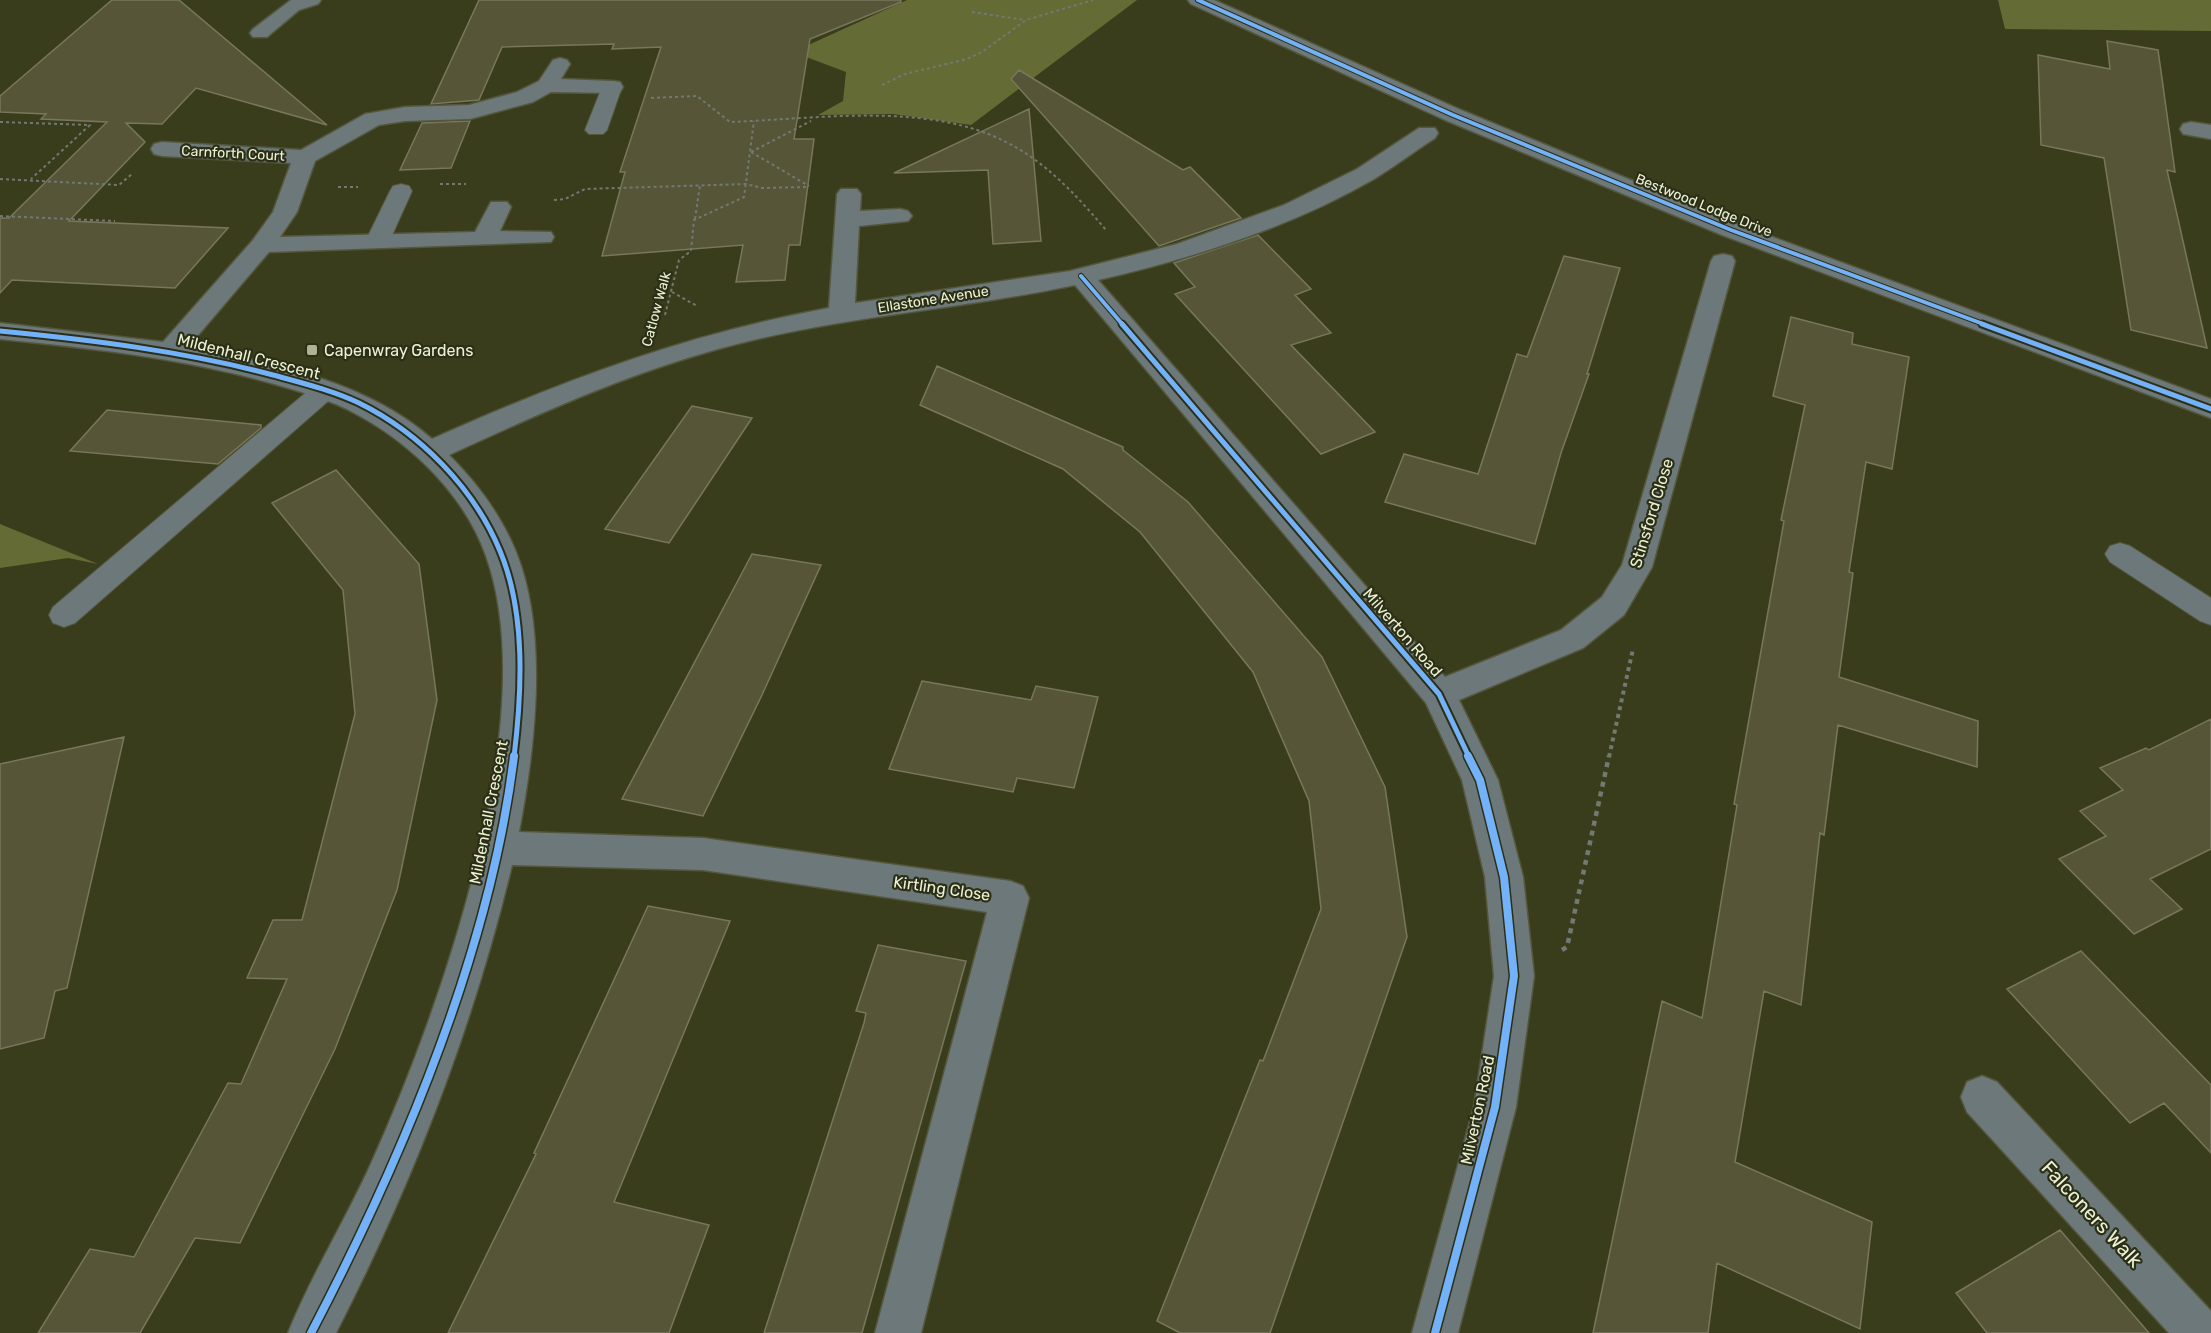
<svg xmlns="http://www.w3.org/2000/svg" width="2211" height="1333" font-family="Rubik,sans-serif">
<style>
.green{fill:#646b35}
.building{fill:#575537;stroke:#78775c;stroke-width:1.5}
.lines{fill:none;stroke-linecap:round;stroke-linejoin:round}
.lane-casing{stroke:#54573c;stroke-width:2}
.street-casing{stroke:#54573c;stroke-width:3}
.path-far2{stroke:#717973;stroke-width:2;stroke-dasharray:3 3;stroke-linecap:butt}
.path-far1{stroke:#717973;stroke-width:4;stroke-dasharray:4 4;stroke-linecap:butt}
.path{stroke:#717973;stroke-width:4.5;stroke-dasharray:5 5;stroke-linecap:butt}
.lane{fill:#6c787a;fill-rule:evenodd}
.street{fill:#6c787a;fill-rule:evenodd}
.cycleway-far2-casing{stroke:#2c2f17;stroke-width:6}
.cycleway-far1-casing{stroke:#2c2f17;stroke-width:9}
.cycleway-casing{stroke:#2c2f17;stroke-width:11}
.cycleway-far2{stroke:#73b2f8;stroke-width:4}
.cycleway-far1{stroke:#73b2f8;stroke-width:5}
.cycleway{stroke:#73b2f8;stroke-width:8}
.poi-dot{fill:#aeb393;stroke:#2c2f17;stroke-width:2}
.labels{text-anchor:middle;stroke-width:4.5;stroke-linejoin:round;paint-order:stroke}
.far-street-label{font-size:14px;fill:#ecf2d3;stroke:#2c2f17}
.poi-label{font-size:16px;fill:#ecf2d3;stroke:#2c2f17;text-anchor:start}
.street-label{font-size:16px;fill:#ecf2d3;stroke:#2c2f17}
.near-street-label{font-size:20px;fill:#ecf2d3;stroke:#2c2f17}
</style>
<rect width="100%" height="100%" fill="#3a3d1c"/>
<path class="green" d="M 907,0 L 1137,0 L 971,125 L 893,114 L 818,115 L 843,101 L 846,72 L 793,52 Z
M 1998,0 L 2211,0 L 2211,31 L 2005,29 Z
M 0,524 L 98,564 L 68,558 L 0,568 Z"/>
<path class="building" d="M 112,0 L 179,0 L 327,125 L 196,88 L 162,124 L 126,123 L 145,142 L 69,221 L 228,228 L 175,288 L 12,280 L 0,293 L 0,218 L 9,218 L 107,122 L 41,119 L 46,114 L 0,112 L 0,96 Z
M 479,0 L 901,0 L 901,2 L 810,39 L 794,139 L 814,139 L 800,245 L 789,245 L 785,280 L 736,282 L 743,245 L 602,256 L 625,172 L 620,172 L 661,47 L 612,49 L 614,44 L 502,47 L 479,100 L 431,104 Z
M 2107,41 L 2158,50 L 2175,172 L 2167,170 L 2207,348 L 2131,330 L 2104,158 L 2041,145 L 2038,55 L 2110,69 Z
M 1019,70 L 1183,170 L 1190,167 L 1241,218 L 1159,246 L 1011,79 Z
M 1029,109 L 1041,241 L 993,244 L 988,170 L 894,173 Z
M 470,121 L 451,168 L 400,170 L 422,123 Z
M 1258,235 L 1311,289 L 1295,295 L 1331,333 L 1291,345 L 1375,432 L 1321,454 L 1175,294 L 1195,287 L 1174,263 Z
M 1564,256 L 1620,268 L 1587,374 L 1589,374 L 1561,453 L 1535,544 L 1385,502 L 1404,454 L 1478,474 L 1517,354 L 1527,357 Z
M 1791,317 L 1853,333 L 1852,344 L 1909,357 L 1892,469 L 1866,462 L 1849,572 L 1853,573 L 1839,677 L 1978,721 L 1977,767 L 1838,725 L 1824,835 L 1820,833 L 1801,1005 L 1764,991 L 1735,1162 L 1872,1222 L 1860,1329 L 1717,1263 L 1708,1333 L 1593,1333 L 1662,1001 L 1702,1018 L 1737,805 L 1734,804 L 1784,521 L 1781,520 L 1805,405 L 1773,396 Z
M 937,366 L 1123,447 L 1123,450 L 1188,502 L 1322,657 L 1385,787 L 1407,937 L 1270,1333 L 1180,1333 L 1157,1321 L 1260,1060 L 1263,1061 L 1321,909 L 1309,801 L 1253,672 L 1140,532 L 1063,469 L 920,405 Z
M 692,406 L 752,418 L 669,543 L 605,529 Z
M 107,410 L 261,425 L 261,428 L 218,464 L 70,451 Z
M 336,470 L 419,564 L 437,700 L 397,890 L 335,1049 L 240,1243 L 195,1238 L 140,1333 L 38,1333 L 90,1249 L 134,1257 L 228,1083 L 241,1084 L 287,979 L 247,978 L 273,920 L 302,920 L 355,714 L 343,590 L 272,503 Z
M 752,554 L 821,565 L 762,695 L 703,816 L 622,799 Z
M 922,681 L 1031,700 L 1036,686 L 1098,697 L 1074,788 L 1017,778 L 1013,792 L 889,769 Z
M 2211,719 L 2211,849 L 2150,879 L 2182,909 L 2134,934 L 2059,859 L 2106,836 L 2080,811 L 2123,790 L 2100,768 L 2146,748 L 2149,750 Z
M 124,737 L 67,988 L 55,991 L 44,1038 L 0,1049 L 0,764 Z
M 648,906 L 730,921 L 614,1202 L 709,1225 L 669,1333 L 448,1333 L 536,1154 L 534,1153 Z
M 878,945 L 966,961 L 862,1333 L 764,1333 L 864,1023 L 866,1013 L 856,1011 Z
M 2081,951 L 2211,1085 L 2211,1153 L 2164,1103 L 2130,1123 L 2007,989 Z
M 2060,1230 L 2149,1333 L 1987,1333 L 1956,1293 Z"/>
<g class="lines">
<defs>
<path id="lane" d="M 612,81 L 619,83 L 622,87 L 607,130 L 603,134 L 589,134 L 585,130 L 602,87 L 605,83 Z
M 401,184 L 409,186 L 412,191 L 390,240 L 386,245 L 370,245 L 366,240 L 390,191 L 393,186 Z
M 325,381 L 334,384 L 338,390 L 334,396 L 75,623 L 64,627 L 53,623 L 49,615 L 53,607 L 316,384 Z
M 2120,543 L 2130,546 L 2211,598 L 2211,625 L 2200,621 L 2110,562 L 2105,554 L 2110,546 Z"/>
<path id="street" d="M 291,0 L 321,0 L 318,4 L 299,10 L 267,37 L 253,37 L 250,33 L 253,29 Z
M 1188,0 L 1214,0 L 1461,110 L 1740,225 L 2211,399 L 2211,418 L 1722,235 L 1445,120 L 1191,4 Z
M 560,58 L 567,60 L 570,64 L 561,79 L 612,81 L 620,82 L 623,87 L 620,92 L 612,93 L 551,92 L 533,102 L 470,119 L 405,121 L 379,125 L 315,161 L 297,212 L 280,237 L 475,232 L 491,202 L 507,202 L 511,207 L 500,231 L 551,232 L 554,237 L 551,242 L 269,252 L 188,347 C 273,363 366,381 432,439 C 564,380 687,334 829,308 L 837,194 L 841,189 L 857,189 L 861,194 L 860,211 L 900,209 L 908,211 L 912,216 L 908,221 L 859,226 L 855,303 L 1070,271 L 1177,244 L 1284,205 L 1357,169 L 1419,128 L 1435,128 L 1438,133 L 1435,138 C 1415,151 1395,166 1374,179 C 1289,228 1193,258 1098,280 L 1445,677 L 1561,630 L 1602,597 L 1622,565 L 1711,261 L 1714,256 L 1723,254 L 1732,256 L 1735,261 L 1652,567 L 1624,615 L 1583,648 L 1459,700 L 1498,780 L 1523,877 L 1534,976 L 1516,1107 L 1458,1333 L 1412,1333 L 1474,1107 L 1494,976 L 1485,877 L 1462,780 L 1426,703 L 1075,285 C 967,308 857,315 749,341 C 645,366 546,410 449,455 C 477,483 501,515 516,552 C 549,634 535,748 519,832 L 703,838 L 1010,881 L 1023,886 L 1029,898 L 921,1333 L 875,1333 L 987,912 L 703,870 L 512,865 C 473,1028 412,1184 336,1333 L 288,1333 C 312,1273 347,1218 373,1159 C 441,1008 544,717 486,556 C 465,496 413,445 358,415 C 330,399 298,391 267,382 C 180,358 90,348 0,339 L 0,323 L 163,342 L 253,240 L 273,212 L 291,163 L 162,156 L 154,154 L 151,149 L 154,144 L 162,142 L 301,150 L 365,114 L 405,107 L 469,105 L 517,92 L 539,81 L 553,60 Z
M 2191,122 L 2211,125 L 2211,139 L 2183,134 L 2180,129 L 2183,124 Z
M 1982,1076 L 1997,1082 L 2211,1311 L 2211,1333 L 2169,1333 L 1967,1112 L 1961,1097 L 1967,1082 Z"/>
</defs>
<use href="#lane" class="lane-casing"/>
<use href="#street" class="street-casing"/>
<path class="path-far2" d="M 972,12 L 1025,20
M 882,85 L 905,74 L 967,59 L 982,52 L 1026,20 L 1093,0
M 651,98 L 697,96 L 730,122 C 816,119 929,101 1008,143 C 1047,163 1078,197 1106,230
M 0,122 L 90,125 L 31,179
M 751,152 L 811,121
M 751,152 L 809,186
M 0,179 L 119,185 L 132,174
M 440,184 L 466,184
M 338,187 L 358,187
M 554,200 L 565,199 L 585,189 L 746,184 L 762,188 L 807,187
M 0,216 L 115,221
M 695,219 L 700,185
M 672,292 L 697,306
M 665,315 L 679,260 L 691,251 L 694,220 L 744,197 L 754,121"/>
<path class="path-far1" d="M 1609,757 L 1633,649"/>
<path class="path" d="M 1562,950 L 1567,947 L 1609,756"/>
<use href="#lane" class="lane"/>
<use href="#street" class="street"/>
<defs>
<path id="cycleway-far2" d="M 1198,0 L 1453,115 L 1731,230 L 1986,325
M 1081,276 L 1123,325"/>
<path id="cycleway-far1" d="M 1122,324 L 1439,694 L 1469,757
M 1982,324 L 2211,409
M 0,331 C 92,340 183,351 273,375 C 302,383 331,390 359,403 C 420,433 474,488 500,551 C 526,613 522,692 514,757"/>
<path id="cycleway" d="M 311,1333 C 402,1159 490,952 514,756
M 1435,1333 L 1495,1107 L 1514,976 L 1504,877 L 1480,780 L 1468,756"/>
</defs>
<use href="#cycleway-far2" class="cycleway-far2-casing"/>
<use href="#cycleway-far1" class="cycleway-far1-casing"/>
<use href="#cycleway" class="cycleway-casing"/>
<use href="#cycleway-far2" class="cycleway-far2"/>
<use href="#cycleway-far1" class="cycleway-far1"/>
<use href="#cycleway" class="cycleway"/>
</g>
<rect class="poi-dot" x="306" y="344" width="12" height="12" rx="3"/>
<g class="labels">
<g class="far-street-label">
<text transform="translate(233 153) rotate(3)" y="5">Carnforth Court</text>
<text transform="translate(1704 205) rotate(22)" y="5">Bestwood Lodge Drive</text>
<text transform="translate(933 299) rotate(-9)" y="5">Ellastone Avenue</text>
<text transform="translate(656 309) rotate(-75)" y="5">Catlow Walk</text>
</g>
<g class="poi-label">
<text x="324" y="356">Capenwray Gardens</text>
</g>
<g class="street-label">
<text transform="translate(249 356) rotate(14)" y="6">Mildenhall Crescent</text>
<text transform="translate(1651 513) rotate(-73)" y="6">Stinsford Close</text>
<text transform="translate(1403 632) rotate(49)" y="6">Milverton Road</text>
<text transform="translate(488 812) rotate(-79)" y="6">Mildenhall Crescent</text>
<text transform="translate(942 888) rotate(8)" y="6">Kirtling Close</text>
<text transform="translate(1477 1110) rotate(-78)" y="6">Milverton Road</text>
</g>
<g class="near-street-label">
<text transform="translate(2092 1214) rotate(47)" y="7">Falconers Walk</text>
</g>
</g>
</svg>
